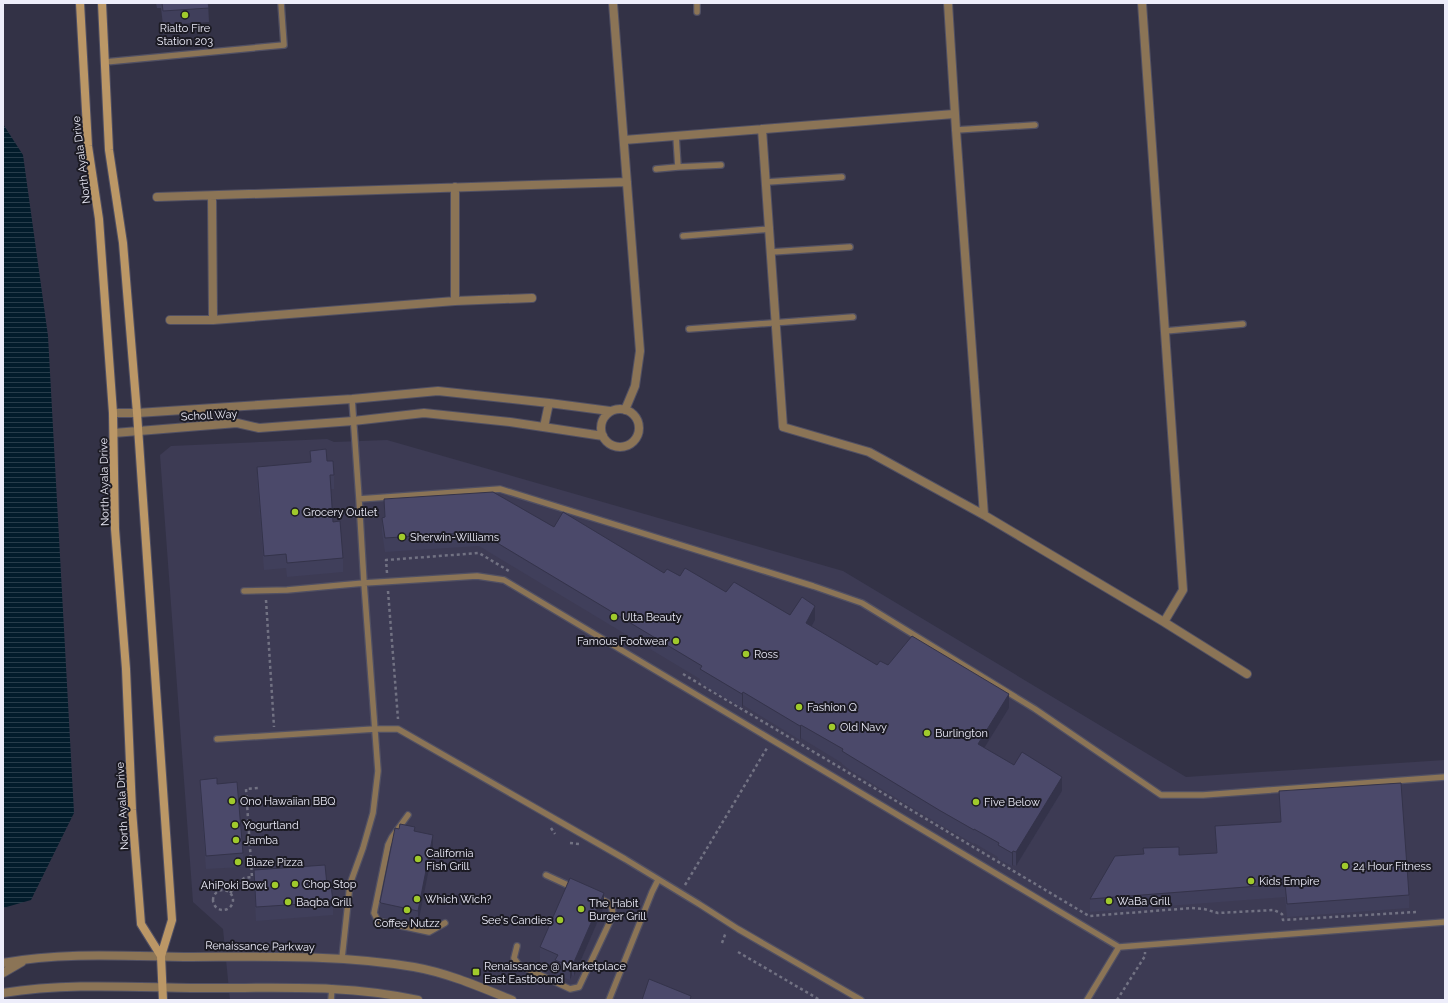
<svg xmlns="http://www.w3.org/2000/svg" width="1448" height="1003" font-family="Raleway,sans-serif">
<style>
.built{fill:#3d3b54}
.water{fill:url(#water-rules)}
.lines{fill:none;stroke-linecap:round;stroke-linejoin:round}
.service-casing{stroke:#515063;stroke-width:8}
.minor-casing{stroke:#515063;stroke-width:10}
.tertiary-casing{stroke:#515063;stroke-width:10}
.secondary-casing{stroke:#515063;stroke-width:10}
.path{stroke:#727283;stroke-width:2.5;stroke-dasharray:3 3;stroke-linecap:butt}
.service{stroke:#8b7456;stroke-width:5.5}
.minor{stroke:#8b7456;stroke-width:8}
.tertiary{stroke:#8b7456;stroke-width:8}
.secondary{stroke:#bb9766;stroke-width:8}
.wall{fill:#403f5b}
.shaded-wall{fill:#34334a}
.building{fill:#4b496a;stroke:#34334a}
.poi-dot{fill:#a0ca2c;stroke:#1c1b24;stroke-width:1.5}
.labels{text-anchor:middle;stroke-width:4;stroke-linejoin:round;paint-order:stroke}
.poi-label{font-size:11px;fill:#ededfa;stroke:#1c1b24;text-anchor:start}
.street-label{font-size:11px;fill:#ededfa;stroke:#1c1b24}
</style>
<defs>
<pattern id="water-rules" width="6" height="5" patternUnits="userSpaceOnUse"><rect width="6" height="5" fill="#021c2b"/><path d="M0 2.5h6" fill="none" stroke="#273d4b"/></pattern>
</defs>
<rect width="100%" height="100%" fill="#333246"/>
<path class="built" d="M 327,439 L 334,442 L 387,440 L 843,571 L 1186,777 L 1445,760 L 1445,1000 L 230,1000 L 223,929 L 193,902 L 160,455 L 171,446 Z"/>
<path class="water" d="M 3,124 L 23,155 L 48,336 L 74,813 L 31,900 L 3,908 Z"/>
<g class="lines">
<defs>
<path id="service" d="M 697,3 L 697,12
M 105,62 L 284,45 L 281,3
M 956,130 L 1035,125
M 676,136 L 678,167 L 721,165
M 656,169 L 678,167
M 767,182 L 842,177
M 683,236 L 770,229
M 771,252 L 850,247
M 689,329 L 853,317
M 1165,331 L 1243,324
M 352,399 L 359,499 L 500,489 L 813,586 L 862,603 L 1035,709 L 1161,795 L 1203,795 L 1445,777
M 244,591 L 287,590 L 364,583 L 477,576 L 504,580 L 1119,947 L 1445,922
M 217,739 L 375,729 L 398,729 L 625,859 L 699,904 L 738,929 L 861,1000
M 408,815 L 392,837 L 388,845 L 374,913 L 378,921 L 429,932 L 445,923
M 546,875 L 572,887
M 517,946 L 514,958 L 519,965 L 570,989 L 579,987 L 613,915 C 612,903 609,903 599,898
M 342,958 L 350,884 L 363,848 L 373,813 L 378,771 L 364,583 L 359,499
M 331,1000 L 332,988
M 609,1000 L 652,892 L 658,880
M 1087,1000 L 1119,947"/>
<path id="minor" d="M 613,3 L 640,351 L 635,386 L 625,410
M 948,3 L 956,130 L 984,515
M 1142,3 L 1183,590 L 1164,622
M 762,129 L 783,427 L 869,452 L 984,515 L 1164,622 L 1247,674
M 624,140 L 954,114
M 212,196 L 213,320
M 157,197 L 627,182
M 455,301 L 455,187
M 170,320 L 213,320 L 455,301 L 532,298
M601 428a19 19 0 1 1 38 0a19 19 0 1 1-38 0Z
M 113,413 L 137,413 L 352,399 L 438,391 L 549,403 L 610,411
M 544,427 L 549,403
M 114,433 L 237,423 L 259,428 L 353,421 L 424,413 L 510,422 L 603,436"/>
<path id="tertiary" d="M 3,963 C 62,952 124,956 184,957 C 261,957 338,954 414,967 C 448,973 480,987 512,1000
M 3,973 L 22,962
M 3,993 C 66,983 128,987 191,988 C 267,989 343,983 418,1000"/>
<path id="secondary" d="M 80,3 L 88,146 L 99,219 L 113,413 L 115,529 L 126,669 L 132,810 L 141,924 L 161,956
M 102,3 L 109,150 L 123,243 L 137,413 L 172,920 L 161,956 L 163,1000"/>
</defs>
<use href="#service" class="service-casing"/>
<use href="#minor" class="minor-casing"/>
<use href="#tertiary" class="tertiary-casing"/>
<use href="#secondary" class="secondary-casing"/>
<path class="path" d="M 387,573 L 386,560 L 479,553 L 509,571
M 388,591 L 398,719
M 266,600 L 274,727
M 683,674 L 1089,916 L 1192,908 L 1204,909 L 1218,913 L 1274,910 L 1282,914 L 1283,920 L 1416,912
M 551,828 L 555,834
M 570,843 L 579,844
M 257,877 L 252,877 L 246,789 L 258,788
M 685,885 L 767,748
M213 900a10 10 0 1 1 20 0a10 10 0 1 1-20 0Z
M 230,893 L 244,878 L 252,877
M 722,943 L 726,932
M 738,952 L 820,1000
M 1117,1000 L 1145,956 L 1145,952"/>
<use href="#service" class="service"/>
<use href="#minor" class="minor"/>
<use href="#tertiary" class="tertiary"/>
<use href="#secondary" class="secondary"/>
</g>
<path class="wall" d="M 156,3 L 208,3 L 209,22 L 163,25 L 161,8 L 157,8 Z
M 310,451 L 327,461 L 334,475 L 334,489 L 331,489 L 333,522 L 343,558 L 343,572 L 287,577 L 286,568 L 264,570 L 257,481 L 257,467 L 310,462 Z
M 384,499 L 554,527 L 664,573 L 680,576 L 790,615 L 815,620 L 812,626 L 877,665 L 888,665 L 1009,708 L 984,748 L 1014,765 L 1062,791 L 1016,866 L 1013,865 L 1012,866 L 998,859 L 998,857 L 974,843 L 974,844 L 939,824 L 850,770 L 842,764 L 842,763 L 801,738 L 800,740 L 743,705 L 742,708 L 700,683 L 700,679 L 479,546 L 385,552 L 382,532 L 382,518 L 384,517 Z
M 200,780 L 243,853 L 243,867 L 206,869 L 200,793 Z
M 1279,791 L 1409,895 L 1409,908 L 1287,917 L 1285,897 L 1090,912 L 1090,899 L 1143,854 L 1143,848 L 1179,855 L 1216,853 L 1215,826 L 1280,822 Z
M 415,832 L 433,849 L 418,924 L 381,917 L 380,916 L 380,902 Z
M 254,870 L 327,885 L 333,902 L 333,915 L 256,921 L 254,884 Z
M 604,907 L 574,976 L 572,975 L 570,980 L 555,974 L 555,968 L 540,961 L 540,947 Z"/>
<path class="shaded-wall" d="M 815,606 L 815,620 L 806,637 L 806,623 Z
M 743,692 L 743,705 L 742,708 L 742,694 Z
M 1009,694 L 1009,708 L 978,758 L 978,744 Z
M 801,725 L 801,738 L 800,740 L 800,726 Z
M 1062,777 L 1062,791 L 1016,866 L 1016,852 Z
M 433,835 L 433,849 L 418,924 L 418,911 Z
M 1013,851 L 1013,865 L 1012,866 L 1012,853 Z
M 604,893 L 604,907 L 574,976 L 574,962 Z
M 572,961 L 572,975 L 570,980 L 570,966 Z"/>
<path class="building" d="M 162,3 L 208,3 L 209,8 L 163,11 Z
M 326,449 L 327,461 L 333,461 L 334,475 L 330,475 L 333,522 L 340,521 L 343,558 L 287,563 L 286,554 L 264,556 L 257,467 L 311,462 L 310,451 Z
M 493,492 L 554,527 L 563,512 L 664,573 L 667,569 L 680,576 L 685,568 L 726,592 L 734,582 L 790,615 L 802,597 L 815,606 L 806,623 L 877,665 L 880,661 L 888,665 L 912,636 L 1009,694 L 978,744 L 1014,765 L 1022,752 L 1062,777 L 1016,852 L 1013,851 L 1012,853 L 998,845 L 999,843 L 974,829 L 974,830 L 939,810 L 850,756 L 842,751 L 843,749 L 801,725 L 800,726 L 743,692 L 742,694 L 700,669 L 702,666 L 479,532 L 385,538 L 382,518 L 385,517 L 384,499 Z
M 217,778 L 217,784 L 237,782 L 243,853 L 206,856 L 200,780 Z
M 1401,783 L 1409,895 L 1287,904 L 1285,884 L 1090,899 L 1115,856 L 1144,854 L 1143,848 L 1179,847 L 1179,855 L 1217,853 L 1215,826 L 1281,822 L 1279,791 Z
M 400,824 L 415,827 L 414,831 L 433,835 L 418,911 L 381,903 L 380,902 L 395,828 L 399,829 Z
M 325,865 L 327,885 L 331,885 L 333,902 L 256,907 L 254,870 Z
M 570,878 L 604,893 L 574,962 L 572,961 L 570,966 L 555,960 L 558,955 L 540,947 Z
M 649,979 L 691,996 L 690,1000 L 642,1000 Z"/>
<g class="poi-dot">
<circle cx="185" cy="15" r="4"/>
<circle cx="295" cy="512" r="4"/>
<circle cx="402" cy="537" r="4"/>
<circle cx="614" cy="617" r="4"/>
<circle cx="676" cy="641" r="4"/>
<circle cx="746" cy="654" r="4"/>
<circle cx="799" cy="707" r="4"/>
<circle cx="832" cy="727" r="4"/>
<circle cx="927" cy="733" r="4"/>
<circle cx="232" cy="801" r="4"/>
<circle cx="976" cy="802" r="4"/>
<circle cx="235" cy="825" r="4"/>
<circle cx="236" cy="840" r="4"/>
<circle cx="418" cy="859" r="4"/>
<circle cx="238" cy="862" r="4"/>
<circle cx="1345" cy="866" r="4"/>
<circle cx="1251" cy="881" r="4"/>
<circle cx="295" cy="884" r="4"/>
<circle cx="275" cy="885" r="4"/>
<circle cx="417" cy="899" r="4"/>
<circle cx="1109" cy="901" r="4"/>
<circle cx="288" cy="902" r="4"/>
<circle cx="581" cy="909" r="4"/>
<circle cx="407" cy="910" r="4"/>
<circle cx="560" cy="920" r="4"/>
<rect x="472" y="968" width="8" height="8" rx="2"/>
</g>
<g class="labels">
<g class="poi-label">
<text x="185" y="32" text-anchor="middle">Rialto Fire<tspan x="185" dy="13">Station 203</tspan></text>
<text x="303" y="516">Grocery Outlet</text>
<text x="410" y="541">Sherwin-Williams</text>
<text x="622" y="621">Ulta Beauty</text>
<text x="668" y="645" text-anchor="end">Famous Footwear</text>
<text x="754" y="658">Ross</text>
<text x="807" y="711">Fashion Q</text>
<text x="840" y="731">Old Navy</text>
<text x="935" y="737">Burlington</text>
<text x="240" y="805">Ono Hawaiian BBQ</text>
<text x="984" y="806">Five Below</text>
<text x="243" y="829">Yogurtland</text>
<text x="244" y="844">Jamba</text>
<text x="426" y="857">California<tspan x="426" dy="13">Fish Grill</tspan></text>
<text x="246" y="866">Blaze Pizza</text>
<text x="1353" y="870">24 Hour Fitness</text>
<text x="1259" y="885">Kids Empire</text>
<text x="303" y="888">Chop Stop</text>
<text x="267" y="889" text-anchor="end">AhiPoki Bowl</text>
<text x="425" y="903">Which Wich?</text>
<text x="1117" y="905">WaBa Grill</text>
<text x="296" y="906">Baqba Grill</text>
<text x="589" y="907">The Habit<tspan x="589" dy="13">Burger Grill</tspan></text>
<text x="552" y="924" text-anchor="end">See's Candies</text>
<text x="407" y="927" text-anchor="middle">Coffee Nutzz</text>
<text x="484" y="970">Renaissance @ Marketplace<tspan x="484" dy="13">East Eastbound</tspan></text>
</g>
<g class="street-label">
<text transform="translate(81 160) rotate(-97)" y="4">North Ayala Drive</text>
<text transform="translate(209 415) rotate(-3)" y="4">Scholl Way</text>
<text transform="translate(104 482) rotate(-91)" y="4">North Ayala Drive</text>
<text transform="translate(122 806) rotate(-93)" y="4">North Ayala Drive</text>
<text transform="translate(260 946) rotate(1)" y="4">Renaissance Parkway</text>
</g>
</g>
<rect width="1448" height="1003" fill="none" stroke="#ededfa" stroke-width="8"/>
</svg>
